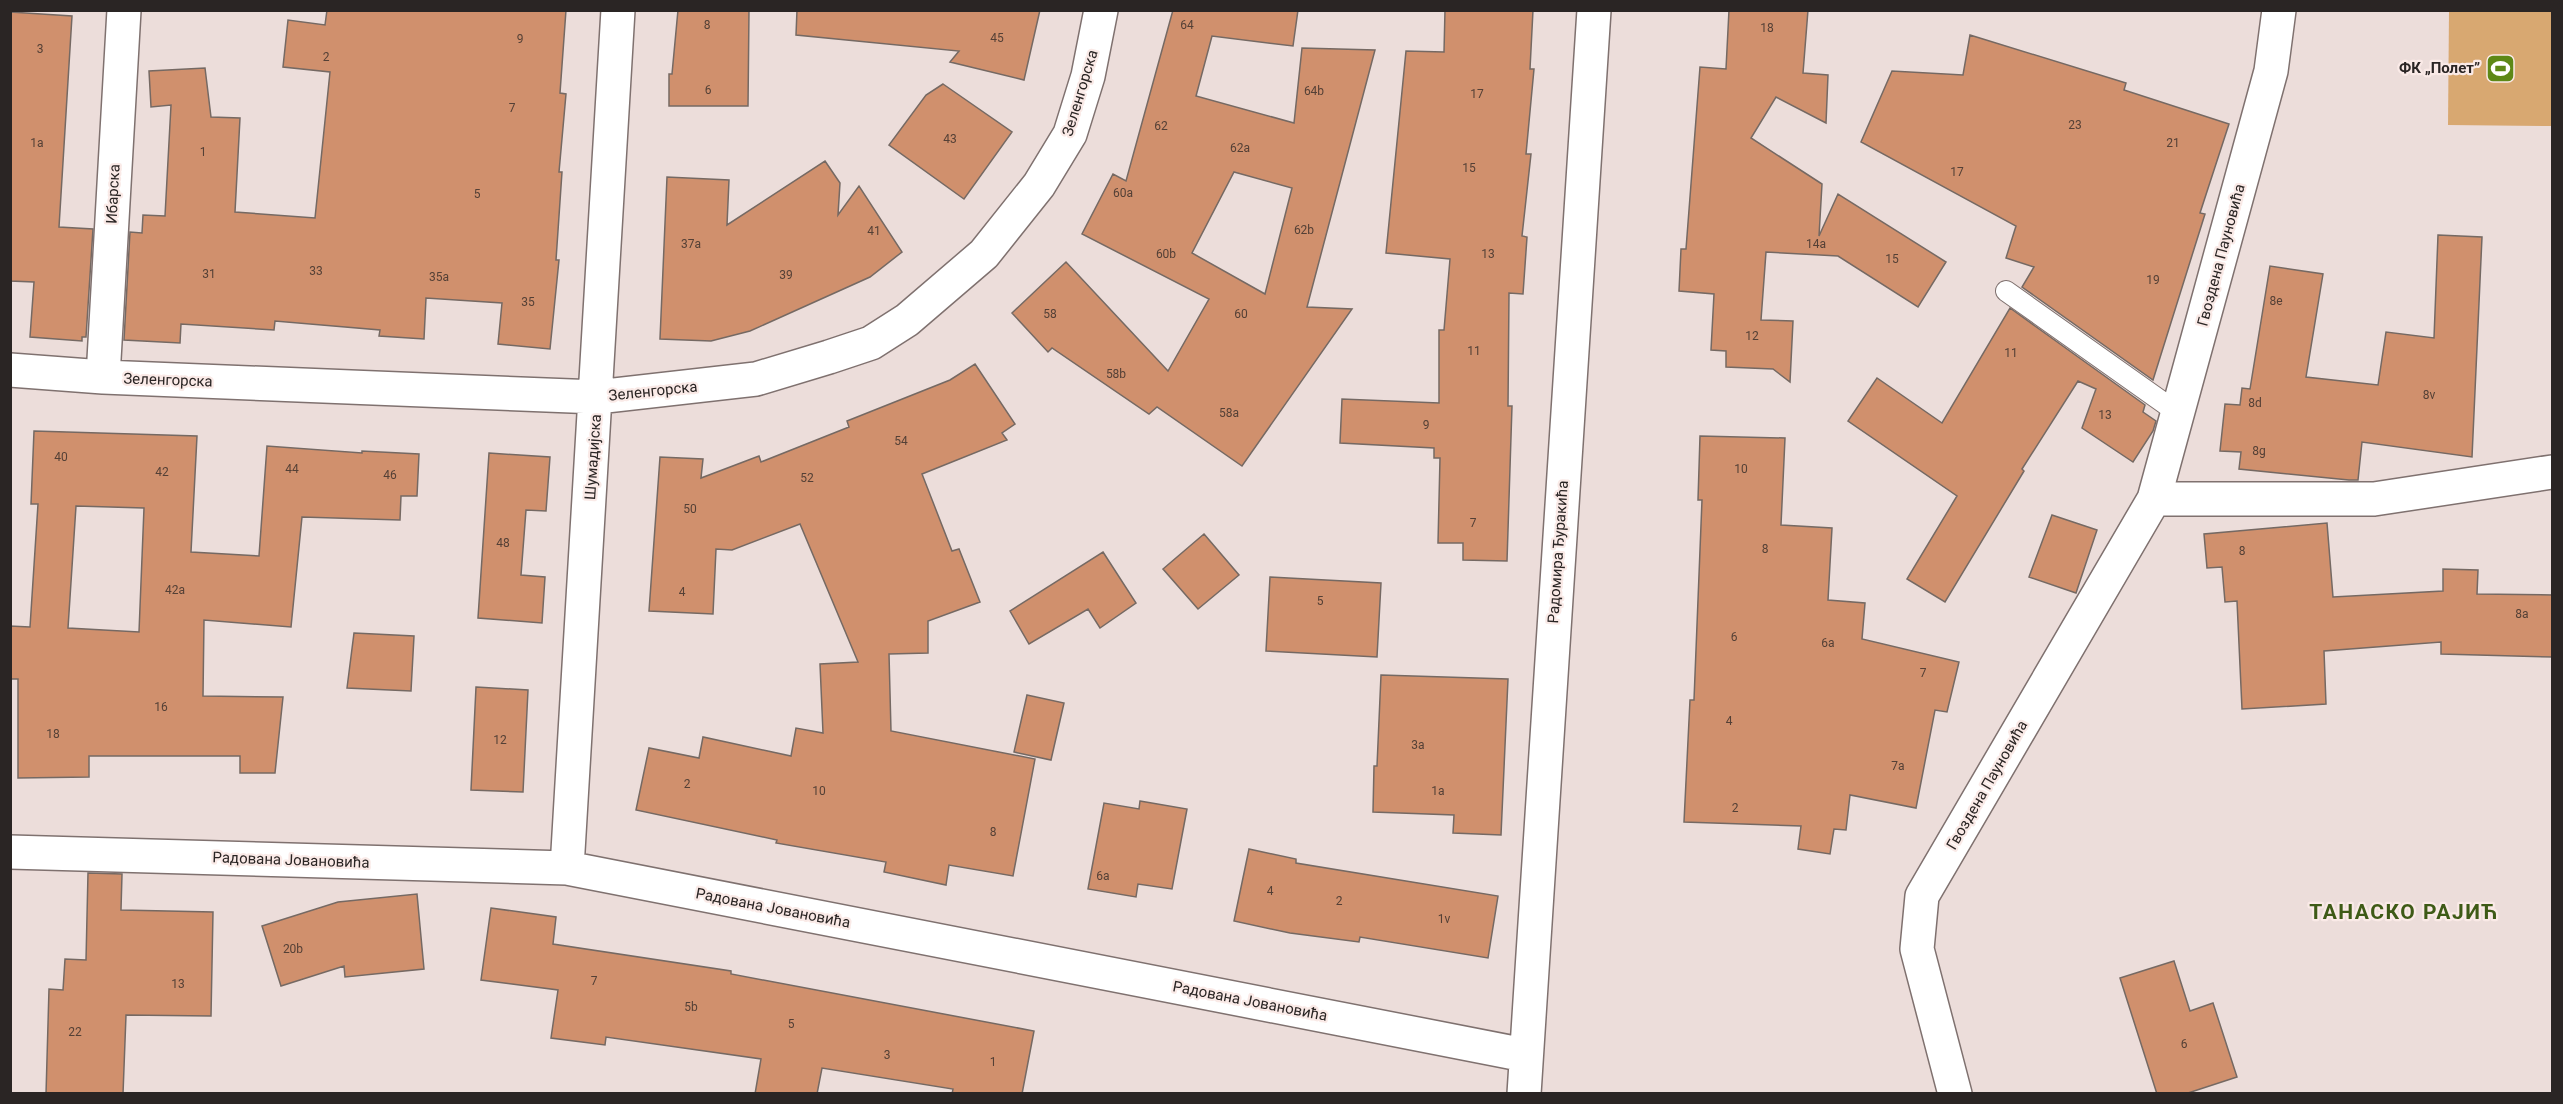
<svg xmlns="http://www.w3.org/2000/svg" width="2563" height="1104" font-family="Roboto,sans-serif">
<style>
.green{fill:#d8a871}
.building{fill:#d0906d;stroke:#756963;stroke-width:1.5;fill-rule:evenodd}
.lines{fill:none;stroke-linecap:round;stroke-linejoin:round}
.service-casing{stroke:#7f716f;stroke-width:22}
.minor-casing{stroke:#7f716f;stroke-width:36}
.service{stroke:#fff;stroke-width:20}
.minor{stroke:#fff;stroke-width:33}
.labels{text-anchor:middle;stroke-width:4.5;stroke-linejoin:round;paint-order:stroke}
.number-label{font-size:12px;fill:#544036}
.poi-label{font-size:15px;font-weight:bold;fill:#2a2524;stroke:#faeae7;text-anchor:end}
.street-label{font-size:15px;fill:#2a2524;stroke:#faeae7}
.district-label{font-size:21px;font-weight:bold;letter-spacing:1.5px;fill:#3e5a16;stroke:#faeae7}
</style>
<rect width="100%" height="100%" fill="#ecddda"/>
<path class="green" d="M 2449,11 L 2552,11 L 2552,126 L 2448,125 Z"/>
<path class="building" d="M 327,10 L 566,10 L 560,93 L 566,94 L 559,172 L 562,172 L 556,260 L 559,260 L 550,349 L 498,344 L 502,303 L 426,298 L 424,339 L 379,336 L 380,330 L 275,321 L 274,330 L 181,324 L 180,343 L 124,340 L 130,232 L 142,233 L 143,215 L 165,216 L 171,105 L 151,107 L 149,71 L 205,68 L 211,117 L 240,118 L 235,212 L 315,218 L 330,72 L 283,67 L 288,20 L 325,25 Z
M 678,10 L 749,10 L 748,106 L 669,106 L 669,74 L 672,74 Z
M 797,10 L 1040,10 L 1024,80 L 950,62 L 959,51 L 796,35 Z
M 1173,10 L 1298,10 L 1293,46 L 1212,36 L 1196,96 L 1294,123 L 1302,48 L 1375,50 L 1307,307 L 1352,309 L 1242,466 L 1157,407 L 1149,414 L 1052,348 L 1048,352 L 1012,313 L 1066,262 L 1168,371 L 1209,299 L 1082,234 L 1113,174 L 1126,181 ZM 1234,172 L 1292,188 L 1265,294 L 1192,253 Z
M 1445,10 L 1533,10 L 1530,69 L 1534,69 L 1526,154 L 1531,154 L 1522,236 L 1527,237 L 1523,294 L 1509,293 L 1508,406 L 1512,406 L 1507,561 L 1463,560 L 1463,543 L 1438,543 L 1440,458 L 1434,458 L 1434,448 L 1340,443 L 1342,399 L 1439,403 L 1439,330 L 1444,330 L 1450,259 L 1386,253 L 1406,51 L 1444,52 Z
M 1729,10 L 1808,10 L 1803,73 L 1828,75 L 1826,123 L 1776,97 L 1751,138 L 1822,184 L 1819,236 L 1838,194 L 1946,262 L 1918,307 L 1838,256 L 1766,252 L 1761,320 L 1793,321 L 1790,382 L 1773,369 L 1726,367 L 1726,351 L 1711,350 L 1714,294 L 1679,291 L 1681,249 L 1686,249 L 1700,67 L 1726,69 Z
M 10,12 L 72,16 L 59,227 L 93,229 L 86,337 L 82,337 L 82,341 L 30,337 L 34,282 L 10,281 Z
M 1970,35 L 2126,83 L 2124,90 L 2229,124 L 2200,213 L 2205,214 L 2153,380 L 2022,287 L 2034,267 L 2006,258 L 2016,226 L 1861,142 L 1892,71 L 1963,75 Z
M 943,84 L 1012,132 L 964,199 L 889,145 L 926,95 Z
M 825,161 L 840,183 L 838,215 L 859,186 L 902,252 L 870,277 L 750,331 L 711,341 L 660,339 L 667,177 L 729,180 L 727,225 Z
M 2438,235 L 2482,237 L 2472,457 L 2362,442 L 2358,480 L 2349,480 L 2239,469 L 2241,452 L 2220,451 L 2225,404 L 2240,405 L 2242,388 L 2250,389 L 2270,266 L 2323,274 L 2306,377 L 2378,385 L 2386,332 L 2434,338 Z
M 2010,308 L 2145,405 L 2143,412 L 2156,421 L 2153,431 L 2133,462 L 2082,428 L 2096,389 L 2078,381 L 2022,469 L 2024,471 L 1945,602 L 1907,579 L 1957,496 L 1848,421 L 1877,378 L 1942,423 Z
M 975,364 L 1015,424 L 1002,433 L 1007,440 L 922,474 L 952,551 L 959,549 L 980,602 L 928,621 L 928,653 L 889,654 L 891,731 L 1035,759 L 1013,876 L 949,865 L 946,885 L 884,872 L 886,862 L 776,843 L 777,840 L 636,810 L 649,748 L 699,758 L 703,737 L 791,756 L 796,728 L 823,733 L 820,664 L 858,662 L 800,524 L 732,550 L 716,549 L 713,614 L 649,611 L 660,457 L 703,459 L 701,478 L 759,456 L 761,462 L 849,427 L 847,421 L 950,380 Z
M 34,431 L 197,436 L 191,552 L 259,556 L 267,446 L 362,453 L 362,451 L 419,454 L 417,496 L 401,496 L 400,520 L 302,517 L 291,627 L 204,620 L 203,696 L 283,697 L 275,773 L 240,773 L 240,756 L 89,756 L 89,777 L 18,778 L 18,679 L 10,679 L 10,626 L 30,627 L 38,504 L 31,504 ZM 76,506 L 144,508 L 139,632 L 68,628 Z
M 1700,436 L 1785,438 L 1781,525 L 1832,528 L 1828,600 L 1865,603 L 1862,639 L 1959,662 L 1947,712 L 1935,710 L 1916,808 L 1850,795 L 1846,830 L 1834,829 L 1830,854 L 1798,849 L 1801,826 L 1684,822 L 1690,700 L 1694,700 L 1702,500 L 1698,500 Z
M 489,453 L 550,457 L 546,511 L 526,510 L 521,575 L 545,577 L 542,623 L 478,618 Z
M 2052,515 L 2097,530 L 2076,593 L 2029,577 Z
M 2327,523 L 2333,597 L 2443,591 L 2443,569 L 2478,570 L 2477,594 L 2553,595 L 2553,657 L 2441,654 L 2441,642 L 2324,651 L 2326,704 L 2242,709 L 2237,601 L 2225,602 L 2222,567 L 2207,568 L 2204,534 Z
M 1204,534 L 1239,575 L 1198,609 L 1163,569 Z
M 1103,552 L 1136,603 L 1100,628 L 1088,609 L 1029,644 L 1010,611 Z
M 1270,577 L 1381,583 L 1377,657 L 1266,651 Z
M 354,633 L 414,636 L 411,691 L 347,688 Z
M 1381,675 L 1508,679 L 1501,835 L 1453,833 L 1454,815 L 1373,812 L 1374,766 L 1377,766 Z
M 476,687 L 528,690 L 523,792 L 471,790 Z
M 1027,695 L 1064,703 L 1051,760 L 1014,752 Z
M 1140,801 L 1187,809 L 1172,889 L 1138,884 L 1136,897 L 1088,889 L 1104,803 L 1139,809 Z
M 1249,849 L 1296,859 L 1296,863 L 1498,896 L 1488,958 L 1360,937 L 1359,942 L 1290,933 L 1234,921 Z
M 88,873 L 122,874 L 121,910 L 213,912 L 211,1016 L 126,1015 L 123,1094 L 46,1094 L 49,989 L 63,990 L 65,959 L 86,960 Z
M 417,894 L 424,969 L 345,977 L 344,966 L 281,986 L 262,926 L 338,902 Z
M 491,908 L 556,917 L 553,944 L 731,971 L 731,974 L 1034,1031 L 1022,1094 L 952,1094 L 953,1089 L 822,1068 L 817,1094 L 755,1094 L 761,1059 L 606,1037 L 605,1045 L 551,1038 L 558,990 L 481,980 Z
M 2174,961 L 2190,1011 L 2213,1003 L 2237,1077 L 2185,1094 L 2157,1094 L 2120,978 Z"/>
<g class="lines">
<defs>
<path id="service" d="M 2006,291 L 2178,413"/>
<path id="minor" d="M 10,370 L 103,377 L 597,397 L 756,379 L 829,357 L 871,343 L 907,320 L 984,254 L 1039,185 L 1070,134 L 1088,76 L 1101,10
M 103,377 L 124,10
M 2154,499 L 2374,499 L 2552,472
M 10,852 L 567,868 L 1525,1055
M 567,868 L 618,10
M 1524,1094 L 1594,10
M 1955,1094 L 1917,949 L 1922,896 L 2154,499 L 2271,71 L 2279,10"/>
</defs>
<use href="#service" class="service-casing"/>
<use href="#minor" class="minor-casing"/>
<use href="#service" class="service"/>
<use href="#minor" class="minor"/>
</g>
<defs>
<symbol id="stadium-square" viewBox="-11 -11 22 22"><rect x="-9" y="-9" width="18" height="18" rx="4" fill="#5d8816" stroke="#faeae7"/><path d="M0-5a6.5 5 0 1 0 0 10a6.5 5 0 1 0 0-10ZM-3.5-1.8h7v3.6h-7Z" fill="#fff"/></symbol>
</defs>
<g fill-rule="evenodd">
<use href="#stadium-square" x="2484" y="52" width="33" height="33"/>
</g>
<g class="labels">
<g class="number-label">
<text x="707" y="29">8</text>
<text x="1187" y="29">64</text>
<text x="1767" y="32">18</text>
<text x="997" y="42">45</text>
<text x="520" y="43">9</text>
<text x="40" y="53">3</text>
<text x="326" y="61">2</text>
<text x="708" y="94">6</text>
<text x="1314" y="95">64b</text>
<text x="1477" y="98">17</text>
<text x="512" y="112">7</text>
<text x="2075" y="129">23</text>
<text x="1161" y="130">62</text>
<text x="950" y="143">43</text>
<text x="37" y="147">1a</text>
<text x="2173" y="147">21</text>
<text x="1240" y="152">62a</text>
<text x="203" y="156">1</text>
<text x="1469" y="172">15</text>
<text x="1957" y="176">17</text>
<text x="1123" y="197">60a</text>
<text x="477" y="198">5</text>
<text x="1304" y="234">62b</text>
<text x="874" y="235">41</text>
<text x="691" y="248">37a</text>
<text x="1816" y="248">14a</text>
<text x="1166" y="258">60b</text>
<text x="1488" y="258">13</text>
<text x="1892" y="263">15</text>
<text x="316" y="275">33</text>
<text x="209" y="278">31</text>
<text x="786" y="279">39</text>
<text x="439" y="281">35a</text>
<text x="2153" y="284">19</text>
<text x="2276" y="305">8e</text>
<text x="528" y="306">35</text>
<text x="1050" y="318">58</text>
<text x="1241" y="318">60</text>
<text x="1752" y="340">12</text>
<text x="1474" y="355">11</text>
<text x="2011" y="357">11</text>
<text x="1116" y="378">58b</text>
<text x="2429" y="399">8v</text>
<text x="2255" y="407">8d</text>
<text x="1229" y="417">58a</text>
<text x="2105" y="419">13</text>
<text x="1426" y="429">9</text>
<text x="901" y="445">54</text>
<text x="2259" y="455">8g</text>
<text x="61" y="461">40</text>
<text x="292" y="473">44</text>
<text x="1741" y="473">10</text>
<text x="162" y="476">42</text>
<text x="390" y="479">46</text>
<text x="807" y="482">52</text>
<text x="690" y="513">50</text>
<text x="1473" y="527">7</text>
<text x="503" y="547">48</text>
<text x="1765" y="553">8</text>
<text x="2242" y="555">8</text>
<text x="175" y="594">42a</text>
<text x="682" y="596">4</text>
<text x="1320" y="605">5</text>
<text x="2522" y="618">8a</text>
<text x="1734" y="641">6</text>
<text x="1828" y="647">6a</text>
<text x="1923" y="677">7</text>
<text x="161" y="711">16</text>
<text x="1729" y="725">4</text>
<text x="53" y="738">18</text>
<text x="500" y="744">12</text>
<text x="1418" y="749">3a</text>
<text x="1898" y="770">7a</text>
<text x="687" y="788">2</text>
<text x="819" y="795">10</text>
<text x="1438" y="795">1a</text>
<text x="1735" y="812">2</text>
<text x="993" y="836">8</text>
<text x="1103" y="880">6a</text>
<text x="1270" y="895">4</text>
<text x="1339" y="905">2</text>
<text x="1444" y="923">1v</text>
<text x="293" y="953">20b</text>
<text x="594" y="985">7</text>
<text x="178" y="988">13</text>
<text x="691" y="1011">5b</text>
<text x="791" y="1028">5</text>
<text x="75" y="1036">22</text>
<text x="2184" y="1048">6</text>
<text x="887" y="1059">3</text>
<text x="993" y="1066">1</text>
</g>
<g class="poi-label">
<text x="2480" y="73">ФК „Полет”</text>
</g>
<g class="street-label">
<text transform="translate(1080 93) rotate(-73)" y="5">Зеленгорска</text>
<text transform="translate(113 194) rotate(-87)" y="5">Ибарска</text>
<text transform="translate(2221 255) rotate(-75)" y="5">Гвоздена Пауновића</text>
<text transform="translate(168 380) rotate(2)" y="5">Зеленгорска</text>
<text transform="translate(653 391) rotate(-6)" y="5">Зеленгорска</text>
<text transform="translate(593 457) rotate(-86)" y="5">Шумадијска</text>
<text transform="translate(1558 552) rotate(-86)" y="5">Радомира Ђуракића</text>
<text transform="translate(1987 785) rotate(-60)" y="5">Гвоздена Пауновића</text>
<text transform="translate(291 860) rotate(2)" y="5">Радована Јовановића</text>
<text transform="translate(773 908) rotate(11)" y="5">Радована Јовановића</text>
<text transform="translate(1250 1001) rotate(11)" y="5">Радована Јовановића</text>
</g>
<g class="district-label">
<text x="2404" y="919">ТАНАСКО РАЈИЋ</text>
</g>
</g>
<rect width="2563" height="1104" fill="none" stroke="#2a2524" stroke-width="24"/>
</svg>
